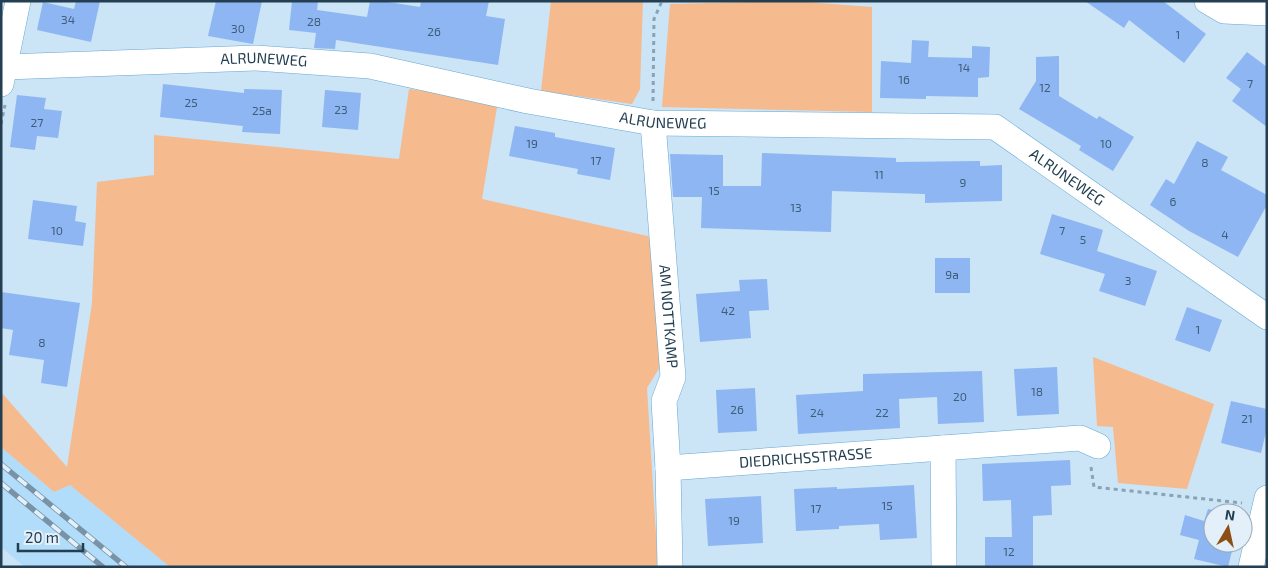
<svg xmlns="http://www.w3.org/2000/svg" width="1268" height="568" font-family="'Exo 2',sans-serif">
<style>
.built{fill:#b1dcfa}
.green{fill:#f5ba8e}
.building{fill:#8eb6f2}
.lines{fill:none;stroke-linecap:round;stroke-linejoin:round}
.minor-casing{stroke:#66a8d3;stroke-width:26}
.path{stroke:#89a3b5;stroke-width:3;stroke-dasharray:4 4;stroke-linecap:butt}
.minor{stroke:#fff;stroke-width:25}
.rail-casing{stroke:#7893a5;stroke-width:5.5}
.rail{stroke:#e3f0f9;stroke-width:4;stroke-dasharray:11;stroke-linecap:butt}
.labels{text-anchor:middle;stroke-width:4;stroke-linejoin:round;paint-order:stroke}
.number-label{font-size:12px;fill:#3e5d79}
.street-label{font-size:15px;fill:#233f51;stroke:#e3f0f9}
</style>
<rect width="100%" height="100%" fill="#cbe4f6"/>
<path class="built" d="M 1,447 L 54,492 L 70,485 L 170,567 L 25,567 L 1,547 Z"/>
<path class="green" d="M 551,1 L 643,1 L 640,89 L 632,104 L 541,91 Z
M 793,1 L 872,7 L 872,112 L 662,107 L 670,4 Z
M 409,89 L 498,101 L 482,199 L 652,237 L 663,362 L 647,388 L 658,567 L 170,567 L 70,485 L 54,492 L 1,447 L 1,392 L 67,467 L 92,303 L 97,182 L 154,175 L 154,135 L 399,159 Z
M 1093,357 L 1214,404 L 1187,489 L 1118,483 L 1113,427 L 1097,426 Z"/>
<path class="building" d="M 76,1 L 100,1 L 91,42 L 37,30 L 43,2 L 74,9 Z
M 216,1 L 262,1 L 253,44 L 208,36 Z
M 292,1 L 318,1 L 317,10 L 367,17 L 370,1 L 382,1 L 420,7 L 421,1 L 489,1 L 486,16 L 505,19 L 498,65 L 336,40 L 335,49 L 314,48 L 316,33 L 289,30 Z
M 1085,1 L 1163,1 L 1206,34 L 1184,63 L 1129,20 L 1124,28 Z
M 912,40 L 929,41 L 928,57 L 972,58 L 972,46 L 990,47 L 989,77 L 978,78 L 978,97 L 926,96 L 926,99 L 880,98 L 881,61 L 911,63 Z
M 1247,52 L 1267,67 L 1267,127 L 1232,101 L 1241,89 L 1226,78 Z
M 1059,56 L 1059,96 L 1097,119 L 1099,116 L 1134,137 L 1113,171 L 1079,150 L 1081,146 L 1019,109 L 1036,81 L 1036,57 Z
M 163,84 L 244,93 L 244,89 L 282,90 L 280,134 L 242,132 L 243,126 L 160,117 Z
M 325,90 L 361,93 L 358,130 L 322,127 Z
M 17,95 L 46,98 L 44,109 L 62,111 L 58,138 L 37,136 L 35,150 L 10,147 Z
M 515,126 L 555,133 L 555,137 L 615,148 L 610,180 L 577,174 L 578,169 L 509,156 Z
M 1197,141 L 1228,157 L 1221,170 L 1267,195 L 1267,205 L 1238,257 L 1189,231 L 1150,205 L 1166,179 L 1174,184 Z
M 762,153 L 896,158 L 896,162 L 980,161 L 980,166 L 1002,165 L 1002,201 L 925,203 L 925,194 L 832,191 L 831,232 L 701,228 L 702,197 L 673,197 L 670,154 L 723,155 L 723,186 L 761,186 Z
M 33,200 L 77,206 L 75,221 L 86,223 L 83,246 L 28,239 Z
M 1052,214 L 1103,230 L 1097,251 L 1157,271 L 1145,306 L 1099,291 L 1105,274 L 1040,254 Z
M 935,258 L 970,258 L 970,293 L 935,293 Z
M 767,279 L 769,310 L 749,311 L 751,338 L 700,342 L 696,294 L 740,291 L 739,280 Z
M 1,292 L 80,303 L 67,387 L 41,383 L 44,360 L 9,355 L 13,330 L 1,328 Z
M 1187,307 L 1222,320 L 1210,352 L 1175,340 Z
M 1057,367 L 1059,414 L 1017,416 L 1014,369 Z
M 982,371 L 984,422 L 938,424 L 937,397 L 899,399 L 900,428 L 798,434 L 796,395 L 863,391 L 863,374 Z
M 755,388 L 757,431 L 718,433 L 716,390 Z
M 1231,401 L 1267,409 L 1267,428 L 1261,453 L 1221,443 Z
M 1070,460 L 1071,485 L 1051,486 L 1052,515 L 1033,516 L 1033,567 L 985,567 L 985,537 L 1012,537 L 1011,500 L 983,501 L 982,464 Z
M 914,485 L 917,538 L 880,540 L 879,524 L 839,526 L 839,529 L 796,531 L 794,489 L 837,487 L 837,489 Z
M 761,496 L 763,543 L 708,546 L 705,499 Z
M 1208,509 L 1213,510 L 1213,543 L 1234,543 L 1228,567 L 1194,559 L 1199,540 L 1180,535 L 1185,515 L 1204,521 Z"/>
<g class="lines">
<defs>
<g id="minor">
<path d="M 1207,1 L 1224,11 L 1267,13"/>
<path id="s1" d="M 5,67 L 256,58 L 370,66 L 528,101 L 653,123 L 995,127 L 1267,317"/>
<path d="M 1,84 L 18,1"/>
<path id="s2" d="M 653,123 L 673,377 L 664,401 L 668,468 L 670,567"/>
<path d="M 943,448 L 944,567"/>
<path id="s3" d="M 668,468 L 1080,438 L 1098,446"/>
<path d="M 1251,567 L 1267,498"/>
</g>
</defs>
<use href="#minor" class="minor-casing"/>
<path class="path" d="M 653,101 L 654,19 L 662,1
M 1,124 L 5,105
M 1091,467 L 1094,487 L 1242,503"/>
<use href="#minor" class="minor"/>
<defs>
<path id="rail" d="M 1,464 L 126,567
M 1,483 L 103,567"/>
</defs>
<use href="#rail" class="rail-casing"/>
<use href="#rail" class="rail"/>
</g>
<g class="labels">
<g class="number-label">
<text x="68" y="24">34</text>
<text x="314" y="26">28</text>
<text x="238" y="33">30</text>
<text x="434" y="36">26</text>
<text x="1178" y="39">1</text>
<text x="964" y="72">14</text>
<text x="904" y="84">16</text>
<text x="1250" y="88">7</text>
<text x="1045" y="92">12</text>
<text x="191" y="107">25</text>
<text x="341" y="114">23</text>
<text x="262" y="115">25a</text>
<text x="37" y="127">27</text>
<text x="532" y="148">19</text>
<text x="1106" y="148">10</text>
<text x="596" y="165">17</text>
<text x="1205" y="167">8</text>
<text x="879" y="179">11</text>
<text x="963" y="187">9</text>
<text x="714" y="195">15</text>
<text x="1173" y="206">6</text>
<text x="796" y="212">13</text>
<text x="57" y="235">10</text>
<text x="1062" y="235">7</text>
<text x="1225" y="239">4</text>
<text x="1083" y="244">5</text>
<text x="952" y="279">9a</text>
<text x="1128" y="285">3</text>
<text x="728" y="315">42</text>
<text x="1198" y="334">1</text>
<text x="42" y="347">8</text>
<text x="1037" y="396">18</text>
<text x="960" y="401">20</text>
<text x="737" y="414">26</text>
<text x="817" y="417">24</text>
<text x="882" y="417">22</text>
<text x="1247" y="423">21</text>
<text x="887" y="510">15</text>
<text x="816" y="513">17</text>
<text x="734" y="525">19</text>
<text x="1009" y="556">12</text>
</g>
<g class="street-label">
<text dy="5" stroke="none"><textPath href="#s1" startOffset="259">ALRUNEWEG</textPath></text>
<text dy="5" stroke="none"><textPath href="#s1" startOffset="664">ALRUNEWEG</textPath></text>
<text dy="5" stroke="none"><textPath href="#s1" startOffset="1084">ALRUNEWEG</textPath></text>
<text dy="5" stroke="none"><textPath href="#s2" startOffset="194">AM NOTTKAMP</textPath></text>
<text dy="5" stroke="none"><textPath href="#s3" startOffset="138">DIEDRICHSSTRASSE</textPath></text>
</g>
</g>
<rect width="1268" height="568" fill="none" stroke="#233f51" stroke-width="5"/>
<g transform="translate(1228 528) rotate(9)"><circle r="24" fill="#e3f0f9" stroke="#96a9b6"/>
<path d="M0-4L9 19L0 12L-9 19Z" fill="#8d4f14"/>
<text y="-8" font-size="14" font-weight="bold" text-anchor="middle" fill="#233f51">N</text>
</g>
<path d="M18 543v8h65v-8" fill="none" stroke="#233f51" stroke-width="2.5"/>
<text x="25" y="543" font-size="15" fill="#233f51" stroke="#e3f0f9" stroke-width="4" paint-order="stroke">20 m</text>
</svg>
